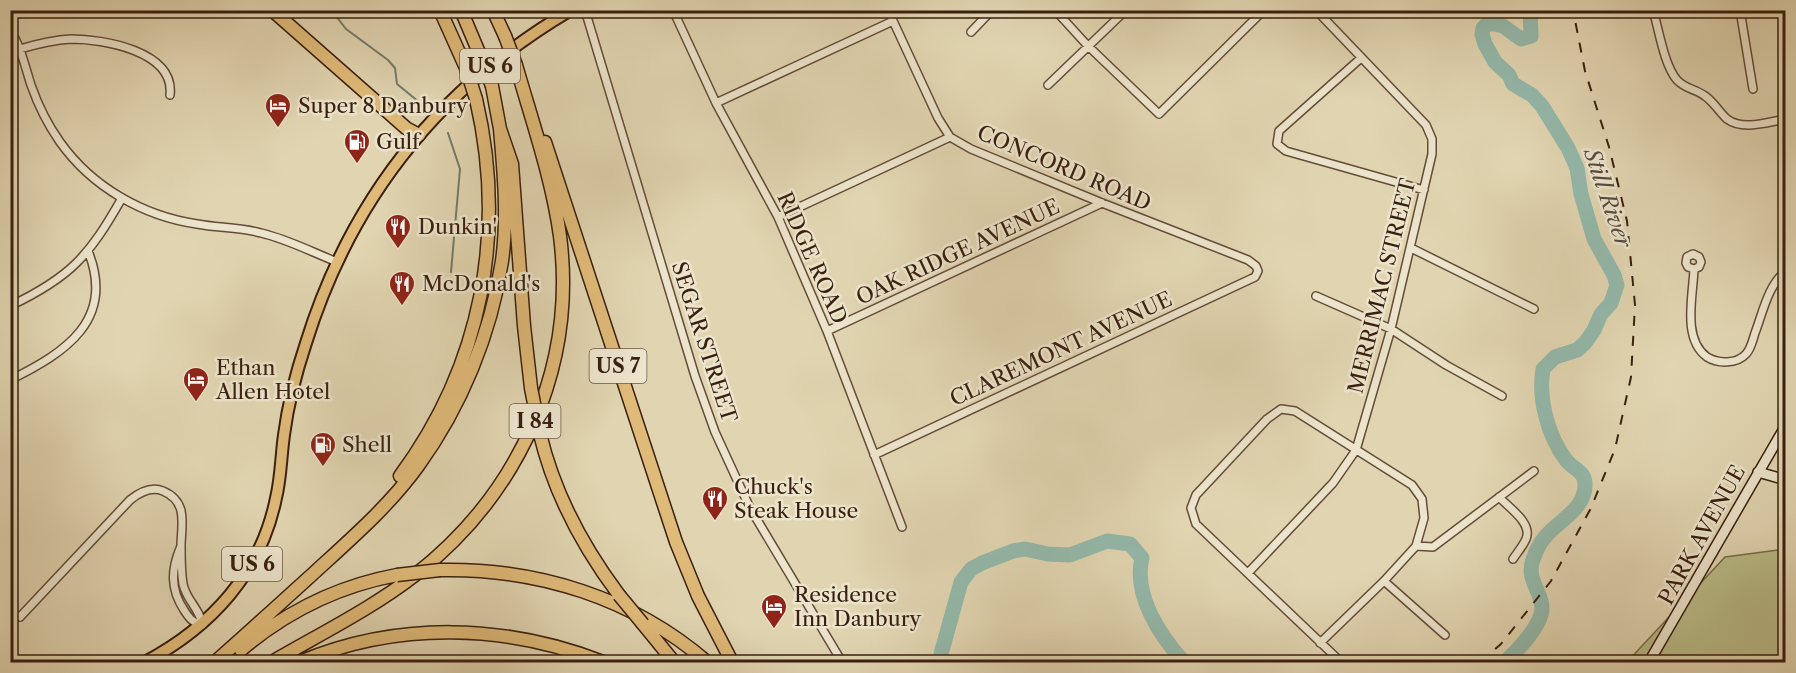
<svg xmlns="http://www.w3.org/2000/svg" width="1796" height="673" font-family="'Libre Caslon Text',serif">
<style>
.green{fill:#b9bb87;stroke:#796d4b;stroke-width:1.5}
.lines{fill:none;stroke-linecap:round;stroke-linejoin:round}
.stream{stroke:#707b6d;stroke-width:2}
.river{stroke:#94b9ab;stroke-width:15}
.street-casing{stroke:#634c38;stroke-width:10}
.secondary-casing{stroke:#391f0f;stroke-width:12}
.primary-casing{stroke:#391f0f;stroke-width:14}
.highway-casing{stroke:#391f0f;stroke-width:15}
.street{stroke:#ece4cc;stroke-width:7}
.secondary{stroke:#ece4cc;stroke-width:9}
.primary{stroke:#e0ba78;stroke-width:10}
.highway{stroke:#e0ba78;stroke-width:12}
.rail{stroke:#391f0f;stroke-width:2;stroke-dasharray:10 10;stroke-linecap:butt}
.highway-bridge-casing{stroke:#391f0f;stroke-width:15;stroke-linecap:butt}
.highway-bridge{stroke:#e0ba78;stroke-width:12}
.labels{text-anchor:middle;stroke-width:5;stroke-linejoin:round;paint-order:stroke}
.shield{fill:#ece4cc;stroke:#6f5a48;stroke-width:1.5}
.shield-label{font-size:20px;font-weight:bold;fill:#391f0f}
.poi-label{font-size:21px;fill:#391f0f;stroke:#ece4cc;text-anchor:start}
.street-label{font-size:21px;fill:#391f0f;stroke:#ece4cc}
.water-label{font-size:22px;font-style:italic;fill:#544d3e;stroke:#ece4cc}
</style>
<rect width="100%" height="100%" fill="#e1d5b1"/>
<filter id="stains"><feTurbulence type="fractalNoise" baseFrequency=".00333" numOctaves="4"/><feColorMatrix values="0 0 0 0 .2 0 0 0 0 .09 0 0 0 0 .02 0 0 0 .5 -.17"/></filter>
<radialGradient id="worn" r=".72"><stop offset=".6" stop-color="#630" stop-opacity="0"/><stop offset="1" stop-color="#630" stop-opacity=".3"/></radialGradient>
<path class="green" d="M 1785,549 L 1785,662 L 1627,662 L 1725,557 Z"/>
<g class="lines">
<path class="stream" d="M 323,10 L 336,16 L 346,29 L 388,60 L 395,68 L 397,84 L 419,102
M 448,133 L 460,169 L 451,272"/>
<path class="river" d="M 943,662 L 941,654 L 961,582 L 971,569 L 982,563 L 1013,551 L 1025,549 L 1048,554 L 1070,555 L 1107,541 L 1130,544 L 1142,558 C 1133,595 1160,636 1184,662
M 1505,662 C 1517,651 1540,627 1542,610 C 1543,591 1524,579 1534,557 C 1536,551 1540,543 1545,537 C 1558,521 1586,509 1585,484 C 1585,471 1573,469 1566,460 C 1548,436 1538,399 1543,369 L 1555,357 L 1577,350 L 1585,343 L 1594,330 L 1601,314 L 1611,303 L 1617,285 L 1614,275 L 1594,239 L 1581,194 L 1577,168 L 1568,148 L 1542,106 L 1532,95 L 1513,84 L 1509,75 L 1495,62 L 1485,44 L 1482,34 L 1483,28 L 1487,24 L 1495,24 L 1503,26 L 1521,39 L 1531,36 L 1530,10"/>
<defs>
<path id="street" d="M 585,10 L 695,376 L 715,432 L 750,508 L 842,662
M 673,10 L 716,103 L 778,217 L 827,331 L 902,527
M 1055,10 L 1087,45 L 1159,114 L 1264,10
M 1653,10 C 1659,30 1664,65 1677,80 C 1685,89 1696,89 1705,96 C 1714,102 1719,112 1727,119 C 1743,131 1768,122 1786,119
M 1740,10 L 1753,89
M 10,30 C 21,46 25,67 31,85 C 38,105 48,125 60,142 C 92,187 143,216 197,224 C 218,228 240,227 261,233 C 287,239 312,252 337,262
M 971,32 L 992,10
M 20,49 C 37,44 53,40 71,39 C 103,39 175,51 170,95
M 1361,58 L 1279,131 L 1277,144 L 1286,151 L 1424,190
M 1048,85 L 1126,10
M 716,103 L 893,21
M 778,217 L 950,137
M 1411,248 L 1534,309
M 1694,269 L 1688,267 L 1686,263 L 1687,257 L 1693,254 L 1699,257 L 1701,262 L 1699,267 L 1694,269 C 1693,296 1682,339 1707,357 C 1718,364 1737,364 1746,354 C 1751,349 1753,339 1755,333 C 1763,312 1768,285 1786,271
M 1316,296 L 1391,329 L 1446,365 L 1502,396
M 10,306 C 71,277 89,256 122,198
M 827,331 L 1102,203
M 10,380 C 65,353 116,320 88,251
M 874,455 L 1255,277 L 1258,271 L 1256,266 L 1248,260 L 1102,203 L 971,149 L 950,137 L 938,118 L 888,10
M 1499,497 C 1508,507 1533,523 1526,539 C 1523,546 1517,553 1513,559
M 1416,546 L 1433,547 L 1534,471
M 1248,573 L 1333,483 L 1356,450 L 1391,329 L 1432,154 L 1432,139 L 1426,125 L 1316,10
M 1384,581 L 1445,635
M 20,617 L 130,500 C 140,492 151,486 163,491 C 189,502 181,525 181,547 C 181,559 181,572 183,584 C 186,600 201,610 202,625 C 193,623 189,618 184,610 C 170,589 171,569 181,546
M 1320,643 L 1384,581 L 1416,546 L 1424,518 L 1422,499 L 1412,485 L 1295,411 L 1281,409 L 1267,419 L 1196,495 L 1191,508 L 1196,524 L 1341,662"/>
<path id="secondary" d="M 1758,472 L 1786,480
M 1649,662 L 1786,425"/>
<path id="primary" d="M 145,662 C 211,627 261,573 276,498 C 281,478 281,456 284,435 C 288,404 296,373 306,343 C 351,198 440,87 571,10"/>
<path id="highway" d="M 272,10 L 406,128 L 419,135
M 440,10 L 466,68
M 461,10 L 480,55
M 493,10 L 505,36
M 492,86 L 500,129 L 512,164 L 524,326 L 531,388
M 545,142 L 676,542 L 698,596 L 732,662
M 540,434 C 554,493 583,547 619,595
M 400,476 C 482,365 507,232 476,99
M 440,570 C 538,568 633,598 707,662
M 643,624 L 674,662
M 241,650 C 287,611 338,586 397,575
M 215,662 C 249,632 283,601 316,571 C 352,538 389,506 418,466 C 461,407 491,334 502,261 C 508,218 504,173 500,129
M 272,662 C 320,634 371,609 415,575 C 519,494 577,368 560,236 C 552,178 532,121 516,65
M 300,662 C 398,621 505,624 603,662"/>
</defs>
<use href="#street" class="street-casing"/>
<use href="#secondary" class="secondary-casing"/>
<use href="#primary" class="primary-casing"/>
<use href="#highway" class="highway-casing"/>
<use href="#street" class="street"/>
<use href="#secondary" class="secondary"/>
<use href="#primary" class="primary"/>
<use href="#highway" class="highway"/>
<path class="rail" d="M 1480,662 L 1501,644 L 1551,581 L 1591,508 L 1615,449 L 1631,377 L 1635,305 L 1627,221 L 1609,147 L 1585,71 L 1573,10"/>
<defs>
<path id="highway-bridge" d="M 505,36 L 516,65
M 480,55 L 492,86
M 466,68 L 476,99
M 531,388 L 540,434
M 397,575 L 440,570
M 619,595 L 643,624"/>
</defs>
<use href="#highway-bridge" class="highway-bridge-casing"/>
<use href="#highway-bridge" class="highway-bridge"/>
</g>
<defs>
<symbol id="hotel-pin" viewBox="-11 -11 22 30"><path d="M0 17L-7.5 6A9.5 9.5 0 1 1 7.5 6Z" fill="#8f2418" stroke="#ece4cc"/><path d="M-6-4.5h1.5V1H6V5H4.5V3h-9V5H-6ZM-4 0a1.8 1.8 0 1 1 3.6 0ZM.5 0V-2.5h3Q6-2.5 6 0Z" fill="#fff"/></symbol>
<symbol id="fuel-pin" viewBox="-11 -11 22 30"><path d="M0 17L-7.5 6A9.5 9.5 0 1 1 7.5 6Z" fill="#8f2418" stroke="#ece4cc"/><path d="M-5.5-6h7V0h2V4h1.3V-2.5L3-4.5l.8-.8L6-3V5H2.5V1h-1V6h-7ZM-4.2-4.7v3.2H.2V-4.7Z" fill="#fff"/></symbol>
<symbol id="restaurant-pin" viewBox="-11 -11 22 30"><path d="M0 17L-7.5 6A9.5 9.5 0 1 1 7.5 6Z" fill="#8f2418" stroke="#ece4cc"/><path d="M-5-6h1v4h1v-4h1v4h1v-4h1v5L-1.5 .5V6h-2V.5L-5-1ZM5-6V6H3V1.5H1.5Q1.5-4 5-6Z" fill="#fff"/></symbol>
</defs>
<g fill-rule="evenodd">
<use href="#hotel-pin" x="263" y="91" width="30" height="40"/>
<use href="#fuel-pin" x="342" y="127" width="30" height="40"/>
<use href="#restaurant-pin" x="383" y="212" width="30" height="40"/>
<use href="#restaurant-pin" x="387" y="269" width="30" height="40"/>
<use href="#hotel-pin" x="181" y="365" width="30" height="40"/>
<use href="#fuel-pin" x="308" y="430" width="30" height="40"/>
<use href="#restaurant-pin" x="700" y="484" width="30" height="40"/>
<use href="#hotel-pin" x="759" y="592" width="30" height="40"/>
</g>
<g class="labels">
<g class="shield">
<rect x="460" y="49" width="60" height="34" rx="4.5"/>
<rect x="589.5" y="349" width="57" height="34" rx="4.5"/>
<rect x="509.5" y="404" width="51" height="34" rx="4.5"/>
<rect x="222" y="547" width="60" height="34" rx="4.5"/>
</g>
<g class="shield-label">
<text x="490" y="73">US 6</text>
<text x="618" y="373">US 7</text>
<text x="535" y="428">I 84</text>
<text x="252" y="571">US 6</text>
</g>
<g class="poi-label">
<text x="298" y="113">Super 8 Danbury</text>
<text x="376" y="149">Gulf</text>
<text x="418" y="234">Dunkin'</text>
<text x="422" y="291">McDonald's</text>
<text x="216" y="375">Ethan<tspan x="216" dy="24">Allen Hotel</tspan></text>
<text x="342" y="452">Shell</text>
<text x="734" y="494">Chuck's<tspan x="734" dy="24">Steak House</tspan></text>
<text x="794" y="602">Residence<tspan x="794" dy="24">Inn Danbury</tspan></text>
</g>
<g class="street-label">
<text transform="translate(1064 168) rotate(23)" y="7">CONCORD ROAD</text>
<text transform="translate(958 252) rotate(-25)" y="7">OAK RIDGE AVENUE</text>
<text transform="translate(812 258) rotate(66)" y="7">RIDGE ROAD</text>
<text transform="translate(1382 286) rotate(-76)" y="7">MERRIMAC STREET</text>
<text transform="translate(704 342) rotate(72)" y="7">SEGAR STREET</text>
<text transform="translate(1061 349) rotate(-25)" y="7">CLAREMONT AVENUE</text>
<text transform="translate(1702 535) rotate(-61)" y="7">PARK AVENUE</text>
</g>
<g class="water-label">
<text transform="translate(1608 198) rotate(71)" y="8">Still River</text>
</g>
</g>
<rect width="1796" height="673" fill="none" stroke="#e1d5b1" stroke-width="36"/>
<rect x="12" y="12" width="1772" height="649" fill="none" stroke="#391f0f" stroke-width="3"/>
<rect x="18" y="18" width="1760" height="637" fill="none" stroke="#391f0f" stroke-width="1.5"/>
<rect width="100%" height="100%" filter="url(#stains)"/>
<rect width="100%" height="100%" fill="url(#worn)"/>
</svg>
